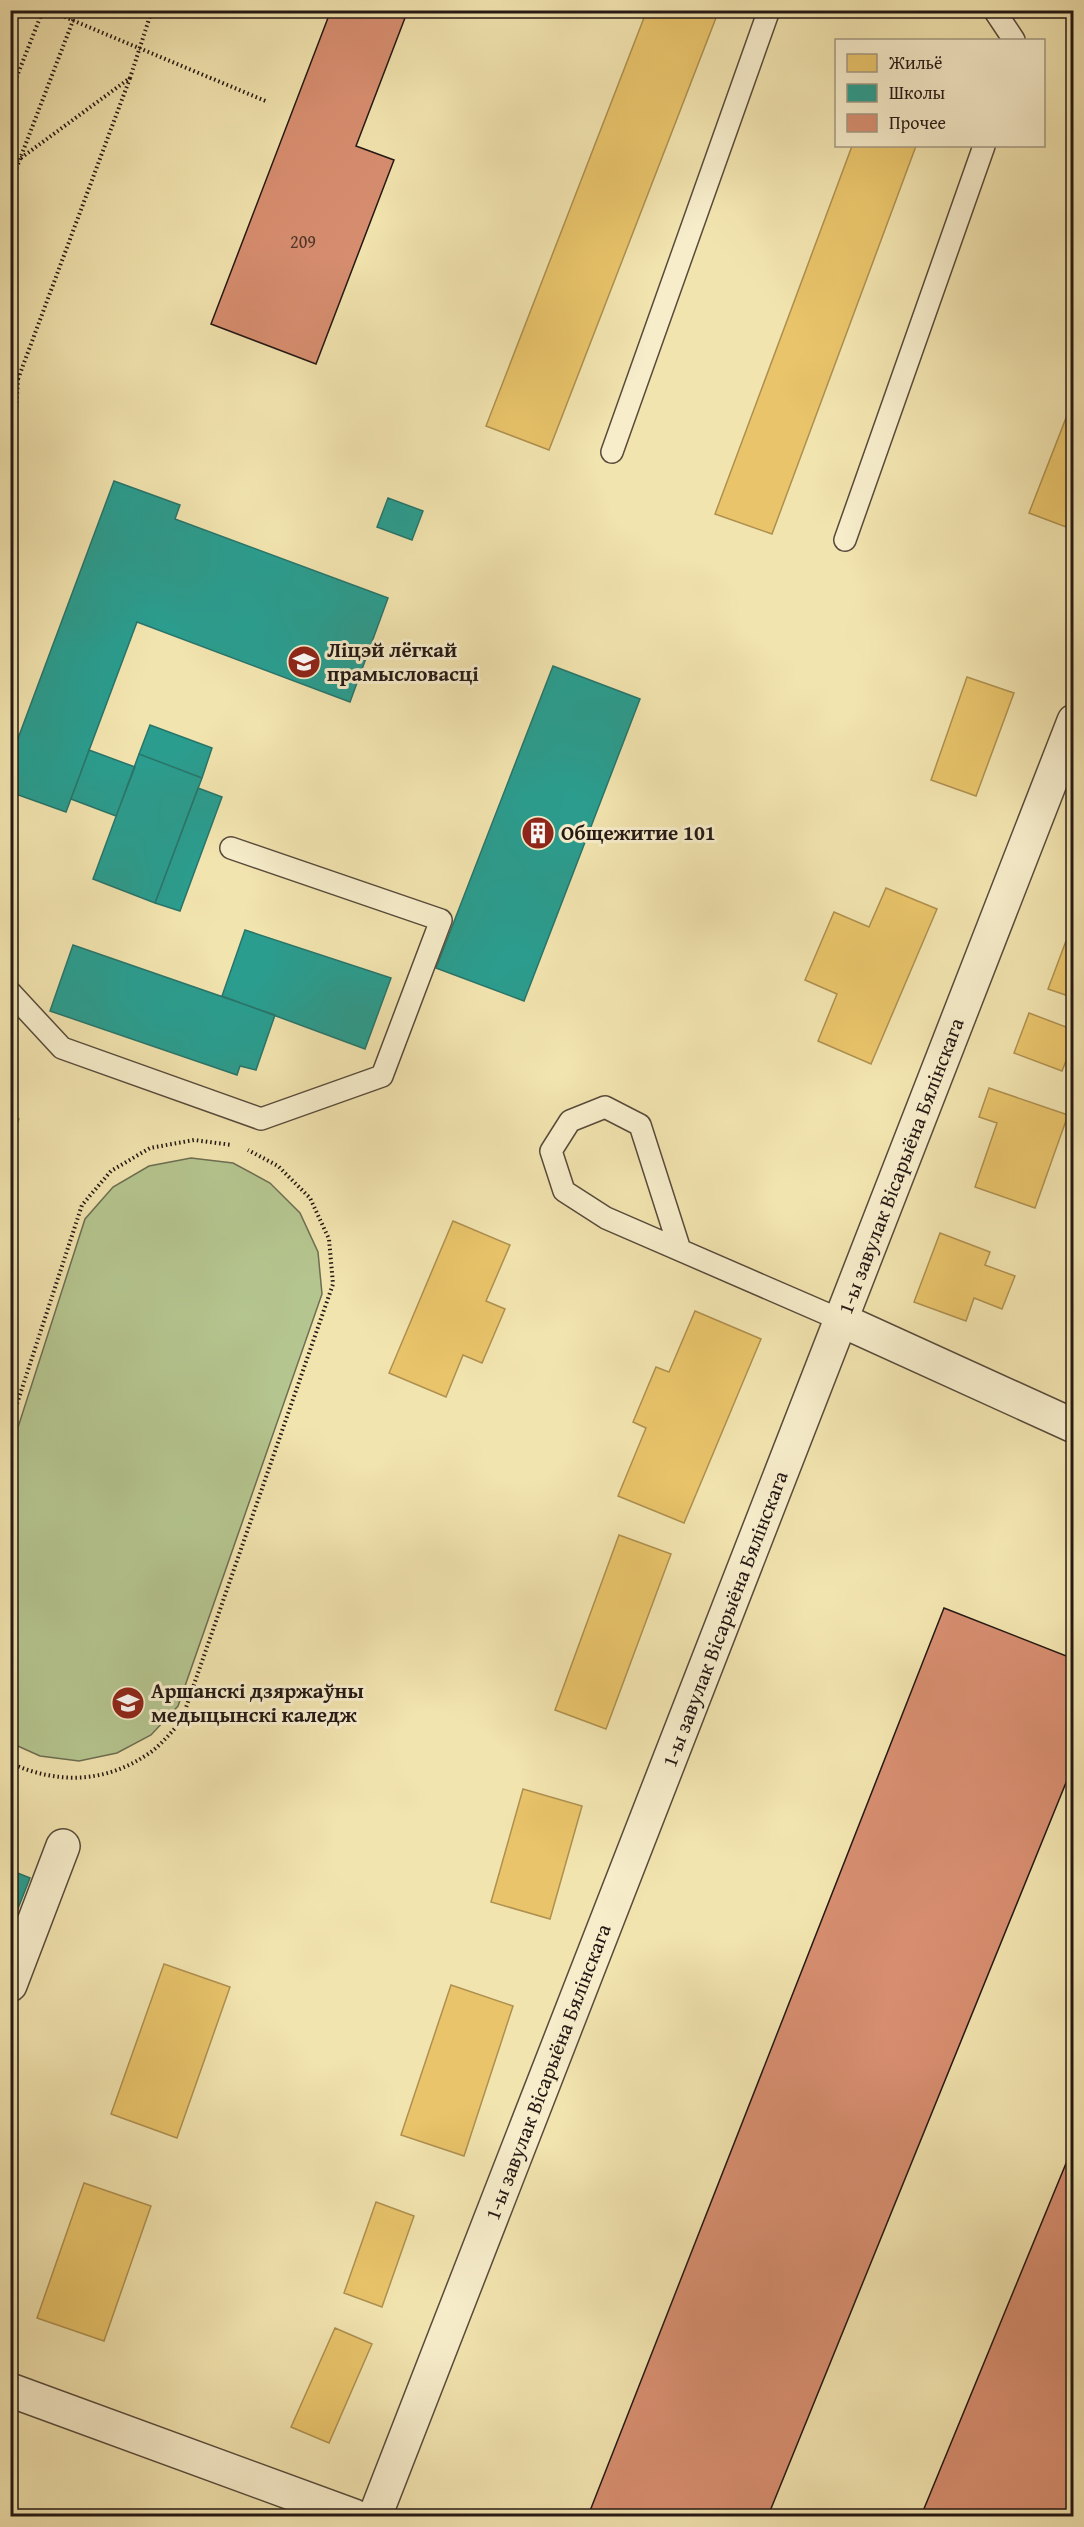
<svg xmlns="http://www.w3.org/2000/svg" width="1084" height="2527" font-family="'Gentium Book Plus',serif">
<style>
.green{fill:#b5c58f;stroke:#6c6e52;stroke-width:1.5}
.homes{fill:#e9c46a;stroke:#ae9050;stroke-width:1.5}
.schools{fill:#2a9d8f;stroke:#28756a;stroke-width:1.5}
.building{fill:#d78e70;stroke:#241814;stroke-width:1.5}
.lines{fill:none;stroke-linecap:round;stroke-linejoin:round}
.lane-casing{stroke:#584b3b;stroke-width:24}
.street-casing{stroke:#584b3b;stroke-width:36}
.path{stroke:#241814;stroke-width:4;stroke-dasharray:1.5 3;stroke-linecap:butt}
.lane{stroke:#f7edcb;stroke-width:21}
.street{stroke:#f7edcb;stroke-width:33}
.labels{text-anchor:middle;stroke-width:6;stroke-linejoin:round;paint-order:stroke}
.number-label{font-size:18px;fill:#51362b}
.poi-label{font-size:21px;font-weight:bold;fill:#241814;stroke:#f7edcb;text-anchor:start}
.street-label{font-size:21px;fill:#241814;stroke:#f7edcb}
</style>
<rect width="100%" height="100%" fill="#f2e4af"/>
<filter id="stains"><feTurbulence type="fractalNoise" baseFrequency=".00333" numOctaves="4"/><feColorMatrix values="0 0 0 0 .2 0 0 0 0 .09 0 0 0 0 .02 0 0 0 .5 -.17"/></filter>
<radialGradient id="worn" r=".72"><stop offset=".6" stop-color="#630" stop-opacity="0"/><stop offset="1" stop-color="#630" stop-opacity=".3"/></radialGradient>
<path class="green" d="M 191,1158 L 233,1163 L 270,1183 L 300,1213 L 318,1252 L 322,1294 L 178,1706 L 151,1735 L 117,1753 L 79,1761 L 40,1756 L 11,1743 L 11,1449 L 85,1219 L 113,1187 L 149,1166 Z"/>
<path class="homes" d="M 647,10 L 719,10 L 549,450 L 486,426 Z
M 852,146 L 916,146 L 772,534 L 715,514 Z
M 1066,418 L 1074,421 L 1074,530 L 1029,513 Z
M 967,677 L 1014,693 L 976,796 L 931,780 Z
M 886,888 L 937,909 L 871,1064 L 818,1041 L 837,994 L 805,980 L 834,912 L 869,927 Z
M 1066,941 L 1074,944 L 1074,998 L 1048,989 Z
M 1029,1013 L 1074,1030 L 1074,1041 L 1062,1071 L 1014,1053 Z
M 989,1088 L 1068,1115 L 1035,1208 L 975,1187 L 997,1123 L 979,1117 Z
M 10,1116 L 19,1119 L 10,1141 Z
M 453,1221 L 510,1245 L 486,1301 L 505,1309 L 482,1363 L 463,1355 L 446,1397 L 389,1373 Z
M 940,1233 L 990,1252 L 985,1265 L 1015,1276 L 1002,1309 L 974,1298 L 966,1321 L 914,1302 Z
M 695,1311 L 761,1339 L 684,1523 L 618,1496 L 646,1428 L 633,1422 L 656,1367 L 669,1372 Z
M 619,1535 L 671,1554 L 606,1729 L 555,1710 Z
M 523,1789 L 582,1806 L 550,1919 L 491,1902 Z
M 164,1964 L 230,1987 L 177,2138 L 111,2114 Z
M 451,1985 L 513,2006 L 464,2156 L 401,2135 Z
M 84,2183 L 151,2206 L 104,2341 L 37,2318 Z
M 376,2202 L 414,2216 L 382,2307 L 344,2293 Z
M 335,2328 L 372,2344 L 329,2443 L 291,2427 Z"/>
<path class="schools" d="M 114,481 L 180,505 L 175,519 L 388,598 L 350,702 L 137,622 L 66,812 L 10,792 L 10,760 Z
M 388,498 L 423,511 L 412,540 L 377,527 Z
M 553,666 L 640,699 L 524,1001 L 436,968 Z
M 150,725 L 212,748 L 202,778 L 139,754 Z
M 89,750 L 135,767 L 116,816 L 71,799 Z
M 139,754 L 202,778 L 155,903 L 93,879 Z
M 198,788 L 222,797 L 180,911 L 155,903 Z
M 245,930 L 391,978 L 365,1049 L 222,996 Z
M 73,945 L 275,1015 L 256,1070 L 240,1066 L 237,1075 L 50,1011 Z
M 10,1870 L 30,1878 L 17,1911 L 10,1908 Z"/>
<path class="building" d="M 331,10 L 408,10 L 356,146 L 394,160 L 316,364 L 211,324 Z
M 944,1608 L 1074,1659 L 1074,1763 L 768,2516 L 588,2516 Z
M 1074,2144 L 1074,2516 L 921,2516 Z"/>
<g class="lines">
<defs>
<path id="lane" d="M 994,10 L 1014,40
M 612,452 L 769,10
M 845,540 L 984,146
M 10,992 L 62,1048 L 261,1119 L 382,1076 L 441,920 L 231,848
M 680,1250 L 640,1125 L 605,1107 L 570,1121 L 551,1151 L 564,1191 L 606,1218 L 841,1320"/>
<path id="street" d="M 841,1320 L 1074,1426
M 10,1985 L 63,1846
M 10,2390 L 354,2516
M 375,2516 L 1074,721"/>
</defs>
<use href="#lane" class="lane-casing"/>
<use href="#street" class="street-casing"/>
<path class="path" d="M 48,10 L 268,102
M 10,94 L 43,10
M 10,166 L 130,78 L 152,10
M 10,185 L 77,10
M 10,339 L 18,379 L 10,507
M 18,379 L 130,78
M 10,1425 L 82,1205 L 111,1171 L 150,1148 L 194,1140 L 232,1145
M 10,1763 C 59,1785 107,1783 151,1752 C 162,1744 172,1731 181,1722 L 333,1284 L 329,1239 L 310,1198 L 278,1166 L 248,1150"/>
<use href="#lane" class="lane"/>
<use href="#street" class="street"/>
</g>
<defs>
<symbol id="university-disc" viewBox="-11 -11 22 22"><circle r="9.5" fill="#8f2418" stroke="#f7edcb"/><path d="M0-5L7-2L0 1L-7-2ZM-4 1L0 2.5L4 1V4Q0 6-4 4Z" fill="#fff"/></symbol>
<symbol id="building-disc" viewBox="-11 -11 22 22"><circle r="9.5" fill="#8f2418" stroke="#f7edcb"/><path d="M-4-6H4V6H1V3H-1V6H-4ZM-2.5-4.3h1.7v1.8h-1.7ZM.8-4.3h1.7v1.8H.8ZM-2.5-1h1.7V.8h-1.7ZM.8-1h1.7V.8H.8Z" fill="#fff"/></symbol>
</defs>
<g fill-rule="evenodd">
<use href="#university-disc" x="285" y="643" width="38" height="38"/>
<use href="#building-disc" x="519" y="814" width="38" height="38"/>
<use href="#university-disc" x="109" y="1684" width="38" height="38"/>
</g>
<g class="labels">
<g class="number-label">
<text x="303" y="248">209</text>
</g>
<g class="poi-label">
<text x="327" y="657">Ліцэй лёгкай<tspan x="327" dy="24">прамысловасці</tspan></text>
<text x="561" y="840">Общежитие 101</text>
<text x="151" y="1698">Аршанскі дзяржаўны<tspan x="151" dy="24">медыцынскі каледж</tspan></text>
</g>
<g class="street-label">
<text transform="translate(901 1166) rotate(-69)" y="7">1-ы завулак Вісарыёна Бялінскага</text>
<text transform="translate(725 1619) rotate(-69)" y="7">1-ы завулак Вісарыёна Бялінскага</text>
<text transform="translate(548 2072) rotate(-69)" y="7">1-ы завулак Вісарыёна Бялінскага</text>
</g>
</g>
<rect width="1084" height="2527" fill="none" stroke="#f2e4af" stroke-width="36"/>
<rect x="12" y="12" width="1060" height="2503" fill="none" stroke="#241814" stroke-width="3"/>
<rect x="18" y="18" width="1048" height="2491" fill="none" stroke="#241814" stroke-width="1.5"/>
<rect x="835" y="39" width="210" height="108" fill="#f7edcb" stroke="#a39882" stroke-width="1.5"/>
<rect x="847" y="54" width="30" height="18" fill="#e9c46a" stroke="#a39882" stroke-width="1.5"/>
<text x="889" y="69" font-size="18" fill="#241814">Жильё</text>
<rect x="847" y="84" width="30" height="18" fill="#2a9d8f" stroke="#a39882" stroke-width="1.5"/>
<text x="889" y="99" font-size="18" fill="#241814">Школы</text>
<rect x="847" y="114" width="30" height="18" fill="#d78e70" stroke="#a39882" stroke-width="1.5"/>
<text x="889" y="129" font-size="18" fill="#241814">Прочее</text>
<rect width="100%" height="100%" filter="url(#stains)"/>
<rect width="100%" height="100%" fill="url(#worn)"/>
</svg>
